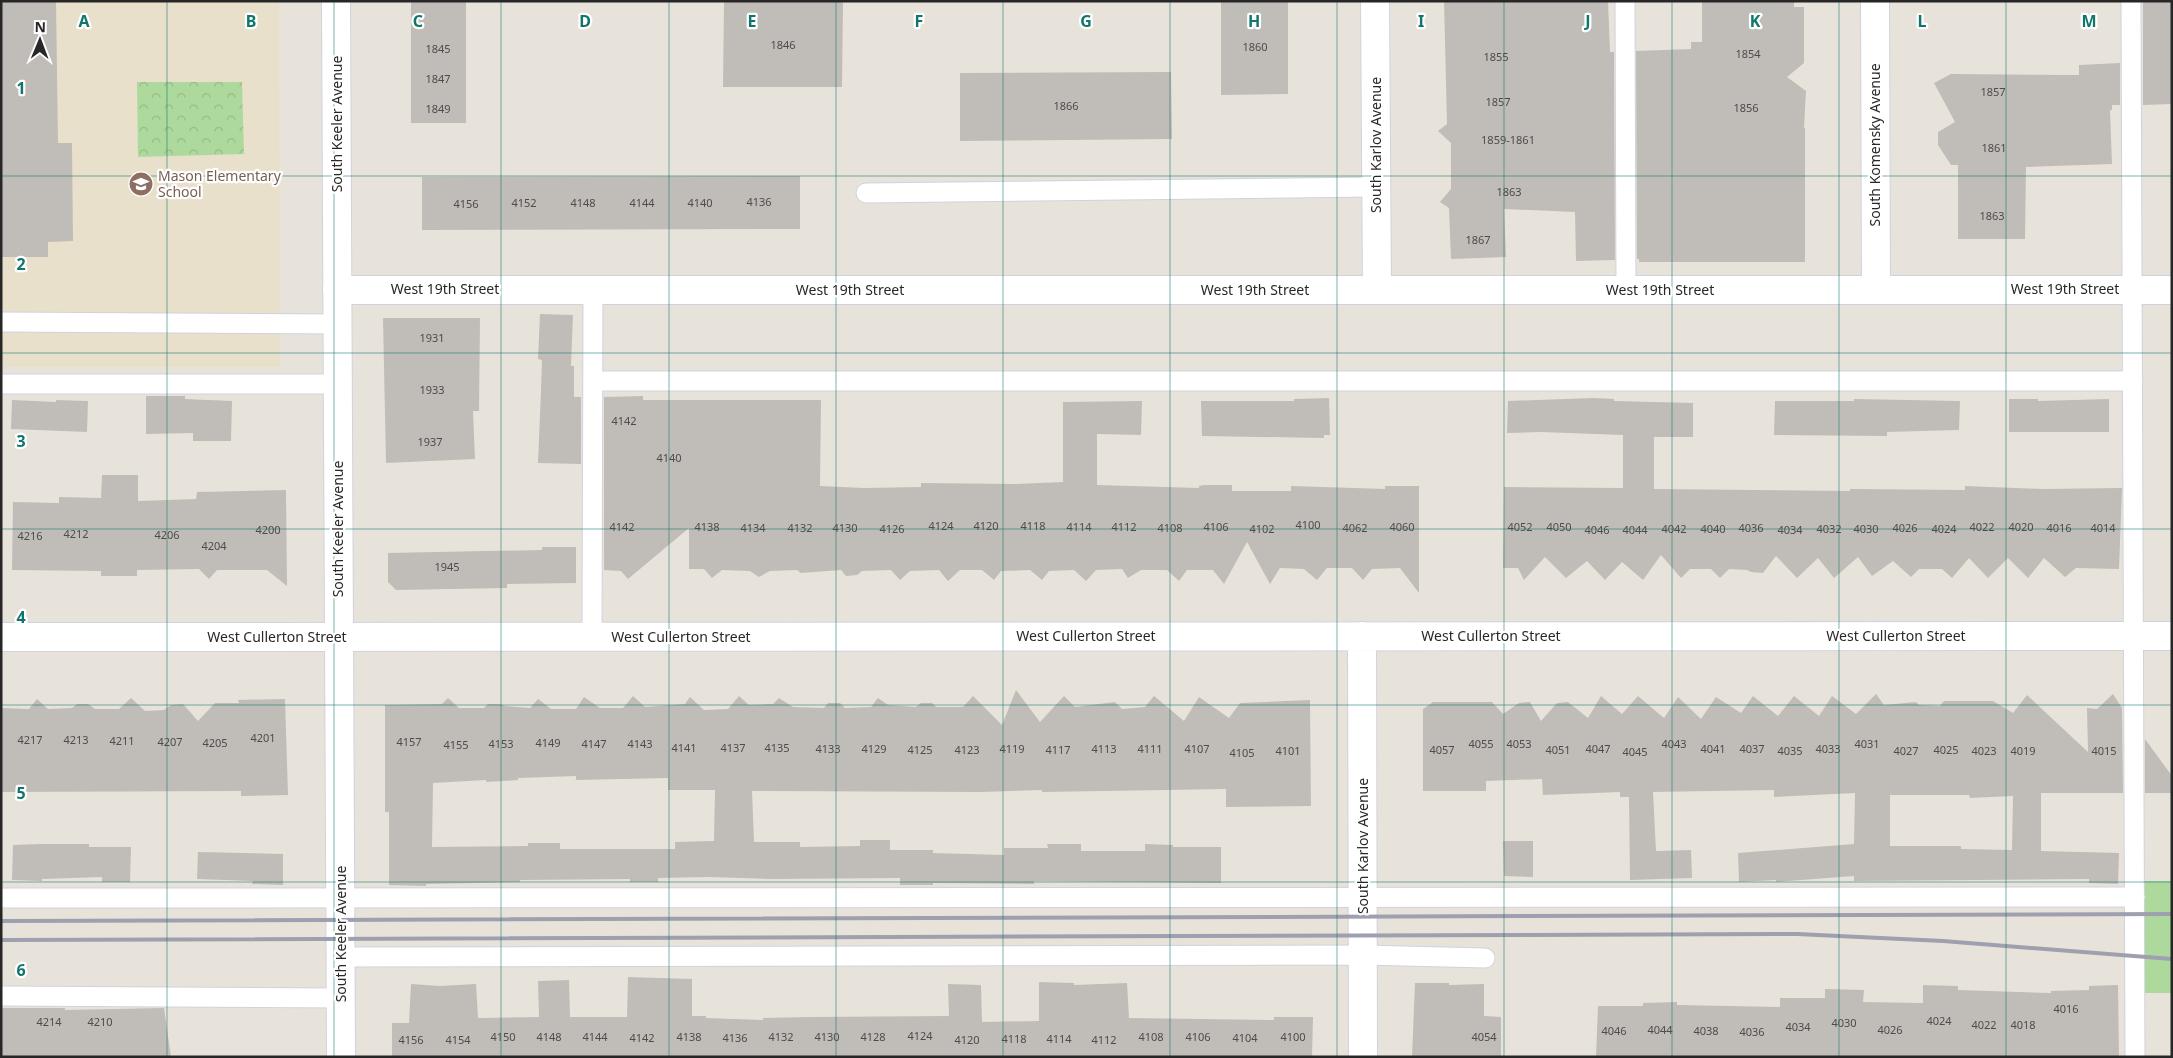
<svg xmlns="http://www.w3.org/2000/svg" width="2173" height="1058" font-family="'Noto Sans',sans-serif">
<style>
.education{fill:#e8e0cb}
.grass{fill:#aed99c}
.park{fill:url(#park-crowns)}
.building{fill:#c0bcb7;fill-rule:evenodd}
.lines{fill:none;stroke-linecap:round;stroke-linejoin:round}
.service-casing{stroke:#d0d2de;stroke-width:21}
.minor-casing{stroke:#d0d2de;stroke-width:30}
.tertiary-casing{stroke:#d0d2de;stroke-width:30}
.service{stroke:#fff;stroke-width:19}
.minor{stroke:#fff;stroke-width:28}
.tertiary{stroke:#fff;stroke-width:28}
.rail{stroke:#9e9faf;stroke-width:4}
.grid{fill:none;stroke:#0f766e;stroke-width:1;stroke-opacity:0.55}
.labels{text-anchor:middle;stroke-width:4.5;stroke-linejoin:round;paint-order:stroke}
.number-label{font-size:11px;fill:#4d4c4b}
.street-label{font-size:14px;fill:#272727;stroke:#fff}
.education-label{font-size:14px;fill:#785e54;stroke:#fff;text-anchor:start}
.grid-label{font-size:16px;text-anchor:middle;font-weight:bold;fill:#0f766e;stroke:#fff;stroke-width:4.5;stroke-linejoin:round;paint-order:stroke}
</style>
<defs>
<pattern id="park-crowns" width="20" height="18" patternUnits="userSpaceOnUse" patternTransform="scale(1.25)"><rect width="20" height="18" fill="#aed99c"/><path d="M2 6a3 3 0 1 1 6 0M12 15a3 3 0 1 1 6 0" fill="none" stroke="#96ba86"/></pattern>
</defs>
<rect width="100%" height="100%" fill="#e8e3da"/>
<path class="education" d="M 1,1 L 279,1 L 280,367 L 1,367 Z"/>
<path class="grass" d="M 2143,881 L 2172,881 L 2172,993 L 2143,993 Z"/>
<path class="park" d="M 137,82 L 242,82 L 244,154 L 138,157 Z"/>
<path class="building" d="M 1,1 L 56,1 L 58,143 L 72,143 L 73,241 L 48,242 L 48,257 L 1,257 Z
M 411,1 L 466,1 L 466,123 L 411,123 Z
M 724,1 L 843,2 L 842,87 L 723,87 Z
M 1221,1 L 1288,1 L 1288,94 L 1221,95 Z
M 1444,1 L 1608,1 L 1610,52 L 1614,52 L 1615,260 L 1576,261 L 1575,212 L 1504,209 L 1506,257 L 1451,259 L 1449,208 L 1440,202 L 1451,189 L 1451,143 L 1438,131 L 1447,124 Z
M 1702,1 L 1794,1 L 1794,7 L 1804,7 L 1804,63 L 1787,77 L 1806,91 L 1804,128 L 1805,128 L 1805,262 L 1639,262 L 1639,259 L 1637,259 L 1636,51 L 1691,49 L 1691,42 L 1702,42 Z
M 2143,1 L 2172,1 L 2172,104 L 2143,105 Z
M 2120,63 L 2120,105 L 2112,105 L 2112,110 L 2110,110 L 2112,164 L 2026,167 L 2025,239 L 1958,239 L 1958,165 L 1951,165 L 1938,145 L 1938,132 L 1955,122 L 1934,83 L 1951,74 L 2079,75 L 2079,65 Z
M 1171,72 L 1172,139 L 960,141 L 960,73 Z
M 800,176 L 800,229 L 422,230 L 422,177 Z
M 540,314 L 573,315 L 571,366 L 574,366 L 574,397 L 581,397 L 581,464 L 538,463 L 541,391 L 542,360 L 538,359 Z
M 383,318 L 480,318 L 479,411 L 473,411 L 475,459 L 386,463 Z
M 146,396 L 185,396 L 185,399 L 232,401 L 231,441 L 193,441 L 193,433 L 146,434 Z
M 643,396 L 643,400 L 821,400 L 820,486 L 864,488 L 921,487 L 921,483 L 1015,484 L 1063,482 L 1063,402 L 1142,401 L 1141,435 L 1097,434 L 1097,485 L 1199,488 L 1199,486 L 1204,485 L 1232,485 L 1232,491 L 1291,491 L 1291,486 L 1385,489 L 1385,486 L 1419,486 L 1419,593 L 1400,568 L 1372,569 L 1363,580 L 1352,568 L 1327,568 L 1317,580 L 1304,569 L 1280,568 L 1270,584 L 1247,542 L 1224,584 L 1213,570 L 1187,570 L 1179,581 L 1167,570 L 1141,570 L 1128,578 L 1122,569 L 1096,570 L 1086,581 L 1074,570 L 1049,571 L 1042,580 L 1030,570 L 1001,571 L 994,580 L 982,570 L 960,570 L 948,581 L 939,570 L 910,571 L 900,580 L 891,570 L 862,571 L 857,575 L 846,576 L 841,570 L 801,573 L 797,570 L 770,571 L 759,577 L 750,571 L 722,570 L 712,578 L 704,569 L 689,569 L 689,528 L 628,579 L 621,571 L 604,570 L 604,397 Z
M 1329,398 L 1330,435 L 1324,435 L 1324,438 L 1202,436 L 1201,401 L 1294,401 L 1294,399 Z
M 1594,398 L 1614,399 L 1614,401 L 1693,403 L 1693,437 L 1654,437 L 1654,489 L 1850,491 L 1850,489 L 1965,490 L 1965,486 L 2043,489 L 2122,488 L 2119,569 L 2076,568 L 2065,577 L 2044,558 L 2028,578 L 2008,558 L 1988,578 L 1969,558 L 1952,578 L 1942,569 L 1919,569 L 1911,577 L 1893,561 L 1872,576 L 1858,557 L 1834,578 L 1818,558 L 1797,578 L 1776,556 L 1763,573 L 1751,572 L 1747,570 L 1729,569 L 1720,578 L 1711,569 L 1690,569 L 1681,578 L 1661,555 L 1643,580 L 1622,562 L 1605,580 L 1587,561 L 1566,578 L 1545,557 L 1524,580 L 1518,568 L 1503,568 L 1504,487 L 1623,488 L 1623,435 L 1541,432 L 1507,433 L 1508,401 Z
M 1854,399 L 1960,401 L 1959,430 L 1887,432 L 1887,436 L 1774,435 L 1775,401 L 1854,401 Z
M 2009,399 L 2038,399 L 2038,401 L 2109,399 L 2109,432 L 2009,432 Z
M 12,400 L 56,402 L 56,400 L 88,401 L 87,432 L 11,429 Z
M 102,475 L 138,475 L 138,501 L 196,499 L 197,492 L 286,490 L 287,586 L 267,570 L 217,570 L 209,579 L 199,569 L 137,570 L 137,576 L 101,576 L 101,571 L 12,570 L 13,502 L 59,503 L 59,497 L 101,498 Z
M 542,547 L 576,547 L 576,583 L 507,584 L 507,588 L 396,590 L 388,582 L 388,553 L 542,550 Z
M 1016,690 L 1040,722 L 1064,696 L 1075,707 L 1115,702 L 1122,709 L 1145,707 L 1154,696 L 1184,721 L 1199,697 L 1229,718 L 1240,703 L 1310,700 L 1311,806 L 1226,807 L 1226,789 L 1042,792 L 1042,790 L 981,792 L 752,791 L 754,842 L 800,842 L 800,847 L 860,846 L 860,840 L 890,840 L 890,850 L 933,850 L 933,853 L 1004,855 L 1004,848 L 1048,848 L 1047,844 L 1081,844 L 1081,851 L 1145,851 L 1145,844 L 1173,845 L 1173,847 L 1221,847 L 1221,883 L 1034,881 L 1034,884 L 933,883 L 933,885 L 900,885 L 900,878 L 770,879 L 709,877 L 658,878 L 658,882 L 630,882 L 630,879 L 520,880 L 520,882 L 426,884 L 426,886 L 389,885 L 389,812 L 385,812 L 385,705 L 442,704 L 448,698 L 459,708 L 484,708 L 488,704 L 500,704 L 505,706 L 530,708 L 538,699 L 551,709 L 576,709 L 584,697 L 600,708 L 623,708 L 633,696 L 645,707 L 685,704 L 690,697 L 704,710 L 728,709 L 739,696 L 749,705 L 773,704 L 779,698 L 793,707 L 824,708 L 828,703 L 840,703 L 845,708 L 871,707 L 878,698 L 888,705 L 916,707 L 921,703 L 932,703 L 936,707 L 963,707 L 973,696 L 1002,725 ZM 576,776 L 576,780 L 668,778 L 668,790 L 715,790 L 714,841 L 675,842 L 675,849 L 560,849 L 560,843 L 528,843 L 528,846 L 432,847 L 433,783 L 486,780 L 486,782 L 518,780 L 518,778 Z
M 1876,694 L 1884,705 L 1916,702 L 1919,705 L 1940,706 L 1944,701 L 1993,701 L 2013,713 L 2027,695 L 2088,752 L 2087,708 L 2097,709 L 2113,694 L 2122,708 L 2123,793 L 2041,793 L 2041,851 L 2119,853 L 2118,884 L 2089,883 L 2089,879 L 1854,881 L 1854,876 L 1776,882 L 1776,880 L 1739,882 L 1738,853 L 1854,844 L 1855,793 L 1774,797 L 1774,790 L 1653,792 L 1656,851 L 1691,850 L 1692,878 L 1630,880 L 1629,797 L 1620,797 L 1620,792 L 1543,795 L 1542,779 L 1486,781 L 1486,791 L 1423,791 L 1423,709 L 1433,702 L 1492,702 L 1503,714 L 1519,703 L 1530,702 L 1541,721 L 1557,703 L 1568,702 L 1588,718 L 1601,696 L 1622,714 L 1638,696 L 1664,718 L 1678,697 L 1701,719 L 1716,697 L 1741,713 L 1753,696 L 1778,716 L 1794,696 L 1819,716 L 1832,696 L 1856,714 ZM 1890,795 L 1969,795 L 1970,798 L 2013,796 L 2012,850 L 1961,849 L 1961,846 L 1890,846 Z
M 131,698 L 145,711 L 164,710 L 171,705 L 183,704 L 198,721 L 215,703 L 239,703 L 238,700 L 285,699 L 288,795 L 241,796 L 241,791 L 1,792 L 1,708 L 29,709 L 37,699 L 48,709 L 72,708 L 77,704 L 88,704 L 95,709 L 119,709 Z
M 2145,739 L 2172,776 L 2172,793 L 2145,793 Z
M 1503,841 L 1533,841 L 1533,877 L 1504,876 Z
M 42,844 L 89,844 L 89,847 L 131,847 L 130,882 L 102,882 L 102,877 L 42,879 L 42,881 L 12,880 L 13,845 Z
M 198,852 L 283,854 L 283,885 L 252,884 L 253,881 L 197,879 Z
M 628,977 L 692,979 L 692,1016 L 706,1016 L 706,1018 L 763,1020 L 763,1018 L 809,1017 L 949,1016 L 948,984 L 981,985 L 982,1022 L 1039,1021 L 1039,982 L 1074,983 L 1074,985 L 1127,983 L 1129,1018 L 1274,1020 L 1274,1017 L 1313,1017 L 1312,1057 L 392,1057 L 392,1023 L 409,1023 L 411,984 L 440,986 L 476,984 L 478,1018 L 539,1017 L 538,981 L 569,980 L 570,1017 L 627,1017 Z
M 1415,983 L 1449,983 L 1449,985 L 1484,984 L 1484,1016 L 1501,1017 L 1501,1057 L 1412,1057 Z
M 1923,985 L 1958,986 L 1958,990 L 2051,993 L 2051,991 L 2089,990 L 2089,986 L 2118,985 L 2119,1057 L 1596,1057 L 1598,1006 L 1643,1006 L 1643,1003 L 1677,1002 L 1677,1005 L 1780,1007 L 1780,998 L 1825,998 L 1825,989 L 1864,990 L 1863,1002 L 1923,1003 Z
M 1,1008 L 65,1008 L 65,1010 L 164,1008 L 171,1057 L 1,1057 Z"/>
<g class="lines">
<defs>
<path id="service" d="M 1625,1 L 1626,290
M 2131,1 L 2135,1057
M 866,193 L 1376,187
M 1,322 L 338,324
M 593,381 L 2133,381
M 1,384 L 338,384
M 592,637 L 593,290
M 1,898 L 2135,897
M 341,957 L 1363,955 L 1485,958
M 1,996 L 341,998"/>
<path id="minor" d="M 1375,1 L 1377,290
M 1875,1 L 1876,289
M 337,290 L 2172,290
M 1362,636 L 1363,1057
M 1,637 L 2172,636"/>
<path id="tertiary" d="M 336,1 L 341,1057"/>
</defs>
<use href="#service" class="service-casing"/>
<use href="#minor" class="minor-casing"/>
<use href="#tertiary" class="tertiary-casing"/>
<use href="#service" class="service"/>
<use href="#minor" class="minor"/>
<use href="#tertiary" class="tertiary"/>
<path class="rail" d="M 1,921 L 2172,914
M 1,940 L 1797,934 L 1943,941 L 2172,959"/>
</g>
<path class="grid" d="M 167,1 L 167,1057M 334,1 L 334,1057M 501,1 L 501,1057M 669,1 L 669,1057M 836,1 L 836,1057M 1003,1 L 1003,1057M 1170,1 L 1170,1057M 1337,1 L 1337,1057M 1504,1 L 1504,1057M 1672,1 L 1672,1057M 1839,1 L 1839,1057M 2006,1 L 2006,1057M 1,176 L 2172,176M 1,353 L 2172,353M 1,529 L 2172,529M 1,705 L 2172,705M 1,882 L 2172,882"/>
<defs>
<symbol id="school-disc" viewBox="-11 -11 22 22"><circle r="9.5" fill="#8d6e63" stroke="#fff"/><path d="M0-5L7-2L0 1L-7-2ZM-4 1L0 2.5L4 1V4Q0 6-4 4Z" fill="#fff"/></symbol>
</defs>
<g fill-rule="evenodd">
<use href="#school-disc" x="127" y="170" width="28" height="28"/>
</g>
<g class="labels">
<g class="number-label">
<text x="783" y="49">1846</text>
<text x="1255" y="51">1860</text>
<text x="438" y="53">1845</text>
<text x="1748" y="58">1854</text>
<text x="1496" y="61">1855</text>
<text x="438" y="83">1847</text>
<text x="1993" y="96">1857</text>
<text x="1498" y="106">1857</text>
<text x="1066" y="110">1866</text>
<text x="1746" y="112">1856</text>
<text x="438" y="113">1849</text>
<text x="1508" y="144">1859-1861</text>
<text x="1994" y="152">1861</text>
<text x="1509" y="196">1863</text>
<text x="759" y="206">4136</text>
<text x="524" y="207">4152</text>
<text x="583" y="207">4148</text>
<text x="642" y="207">4144</text>
<text x="700" y="207">4140</text>
<text x="466" y="208">4156</text>
<text x="1992" y="220">1863</text>
<text x="1478" y="244">1867</text>
<text x="432" y="342">1931</text>
<text x="432" y="394">1933</text>
<text x="624" y="425">4142</text>
<text x="430" y="446">1937</text>
<text x="669" y="462">4140</text>
<text x="1308" y="529">4100</text>
<text x="941" y="530">4124</text>
<text x="986" y="530">4120</text>
<text x="1033" y="530">4118</text>
<text x="622" y="531">4142</text>
<text x="707" y="531">4138</text>
<text x="1079" y="531">4114</text>
<text x="1124" y="531">4112</text>
<text x="1216" y="531">4106</text>
<text x="1402" y="531">4060</text>
<text x="1520" y="531">4052</text>
<text x="1559" y="531">4050</text>
<text x="1982" y="531">4022</text>
<text x="2021" y="531">4020</text>
<text x="753" y="532">4134</text>
<text x="800" y="532">4132</text>
<text x="845" y="532">4130</text>
<text x="1170" y="532">4108</text>
<text x="1355" y="532">4062</text>
<text x="1751" y="532">4036</text>
<text x="1905" y="532">4026</text>
<text x="2059" y="532">4016</text>
<text x="2103" y="532">4014</text>
<text x="892" y="533">4126</text>
<text x="1262" y="533">4102</text>
<text x="1674" y="533">4042</text>
<text x="1713" y="533">4040</text>
<text x="1829" y="533">4032</text>
<text x="1866" y="533">4030</text>
<text x="1944" y="533">4024</text>
<text x="268" y="534">4200</text>
<text x="1597" y="534">4046</text>
<text x="1635" y="534">4044</text>
<text x="1790" y="534">4034</text>
<text x="76" y="538">4212</text>
<text x="167" y="539">4206</text>
<text x="30" y="540">4216</text>
<text x="214" y="550">4204</text>
<text x="447" y="571">1945</text>
<text x="263" y="742">4201</text>
<text x="30" y="744">4217</text>
<text x="76" y="744">4213</text>
<text x="122" y="745">4211</text>
<text x="170" y="746">4207</text>
<text x="409" y="746">4157</text>
<text x="215" y="747">4205</text>
<text x="548" y="747">4149</text>
<text x="501" y="748">4153</text>
<text x="594" y="748">4147</text>
<text x="640" y="748">4143</text>
<text x="1481" y="748">4055</text>
<text x="1519" y="748">4053</text>
<text x="1674" y="748">4043</text>
<text x="1867" y="748">4031</text>
<text x="456" y="749">4155</text>
<text x="684" y="752">4141</text>
<text x="733" y="752">4137</text>
<text x="777" y="752">4135</text>
<text x="828" y="753">4133</text>
<text x="874" y="753">4129</text>
<text x="1012" y="753">4119</text>
<text x="1104" y="753">4113</text>
<text x="1150" y="753">4111</text>
<text x="1197" y="753">4107</text>
<text x="1598" y="753">4047</text>
<text x="1713" y="753">4041</text>
<text x="1752" y="753">4037</text>
<text x="1828" y="753">4033</text>
<text x="920" y="754">4125</text>
<text x="967" y="754">4123</text>
<text x="1058" y="754">4117</text>
<text x="1442" y="754">4057</text>
<text x="1558" y="754">4051</text>
<text x="1946" y="754">4025</text>
<text x="1288" y="755">4101</text>
<text x="1790" y="755">4035</text>
<text x="1906" y="755">4027</text>
<text x="1984" y="755">4023</text>
<text x="2023" y="755">4019</text>
<text x="2104" y="755">4015</text>
<text x="1635" y="756">4045</text>
<text x="1242" y="757">4105</text>
<text x="2066" y="1013">4016</text>
<text x="1939" y="1025">4024</text>
<text x="49" y="1026">4214</text>
<text x="100" y="1026">4210</text>
<text x="1844" y="1027">4030</text>
<text x="1984" y="1029">4022</text>
<text x="2023" y="1029">4018</text>
<text x="1798" y="1031">4034</text>
<text x="1660" y="1034">4044</text>
<text x="1890" y="1034">4026</text>
<text x="1614" y="1035">4046</text>
<text x="1706" y="1035">4038</text>
<text x="1752" y="1036">4036</text>
<text x="920" y="1040">4124</text>
<text x="503" y="1041">4150</text>
<text x="549" y="1041">4148</text>
<text x="595" y="1041">4144</text>
<text x="689" y="1041">4138</text>
<text x="781" y="1041">4132</text>
<text x="827" y="1041">4130</text>
<text x="873" y="1041">4128</text>
<text x="1151" y="1041">4108</text>
<text x="1198" y="1041">4106</text>
<text x="1293" y="1041">4100</text>
<text x="1484" y="1041">4054</text>
<text x="642" y="1042">4142</text>
<text x="735" y="1042">4136</text>
<text x="1245" y="1042">4104</text>
<text x="1014" y="1043">4118</text>
<text x="1059" y="1043">4114</text>
<text x="411" y="1044">4156</text>
<text x="458" y="1044">4154</text>
<text x="967" y="1044">4120</text>
<text x="1104" y="1044">4112</text>
</g>
<g class="street-label">
<text transform="translate(337 124) rotate(-90)" y="5">South Keeler Avenue</text>
<text transform="translate(1376 145) rotate(-90)" y="5">South Karlov Avenue</text>
<text transform="translate(1875 145) rotate(-90)" y="5">South Komensky Avenue</text>
<text x="445" y="294">West 19th Street</text>
<text x="2065" y="294">West 19th Street</text>
<text x="850" y="295">West 19th Street</text>
<text x="1255" y="295">West 19th Street</text>
<text x="1660" y="295">West 19th Street</text>
<text transform="translate(338 529) rotate(-90)" y="5">South Keeler Avenue</text>
<text x="1086" y="641">West Cullerton Street</text>
<text x="1491" y="641">West Cullerton Street</text>
<text x="1896" y="641">West Cullerton Street</text>
<text x="277" y="642">West Cullerton Street</text>
<text x="681" y="642">West Cullerton Street</text>
<text transform="translate(1363 846) rotate(-90)" y="5">South Karlov Avenue</text>
<text transform="translate(341 934) rotate(-90)" y="5">South Keeler Avenue</text>
</g>
<g class="education-label">
<text x="158" y="181">Mason Elementary<tspan x="158" dy="16">School</tspan></text>
</g>
</g>
<g class="grid-label">
<text x="84" y="27">A</text>
<text x="251" y="27">B</text>
<text x="418" y="27">C</text>
<text x="585" y="27">D</text>
<text x="752" y="27">E</text>
<text x="919" y="27">F</text>
<text x="1086" y="27">G</text>
<text x="1254" y="27">H</text>
<text x="1421" y="27">I</text>
<text x="1588" y="27">J</text>
<text x="1755" y="27">K</text>
<text x="1922" y="27">L</text>
<text x="2089" y="27">M</text>
<text x="21" y="94">1</text>
<text x="21" y="270">2</text>
<text x="21" y="447">3</text>
<text x="21" y="623">4</text>
<text x="21" y="799">5</text>
<text x="21" y="976">6</text>
</g>
<rect width="2173" height="1058" fill="none" stroke="#272727" stroke-width="5"/>
<g transform="translate(40 40) rotate(1)" stroke="#ffffff" stroke-width="4" paint-order="stroke">
<path d="M0-4L9 19L0 12L-9 19Z" fill="#272727"/>
<text y="-8" font-size="14" font-weight="bold" text-anchor="middle" fill="#272727">N</text>
</g>
</svg>
